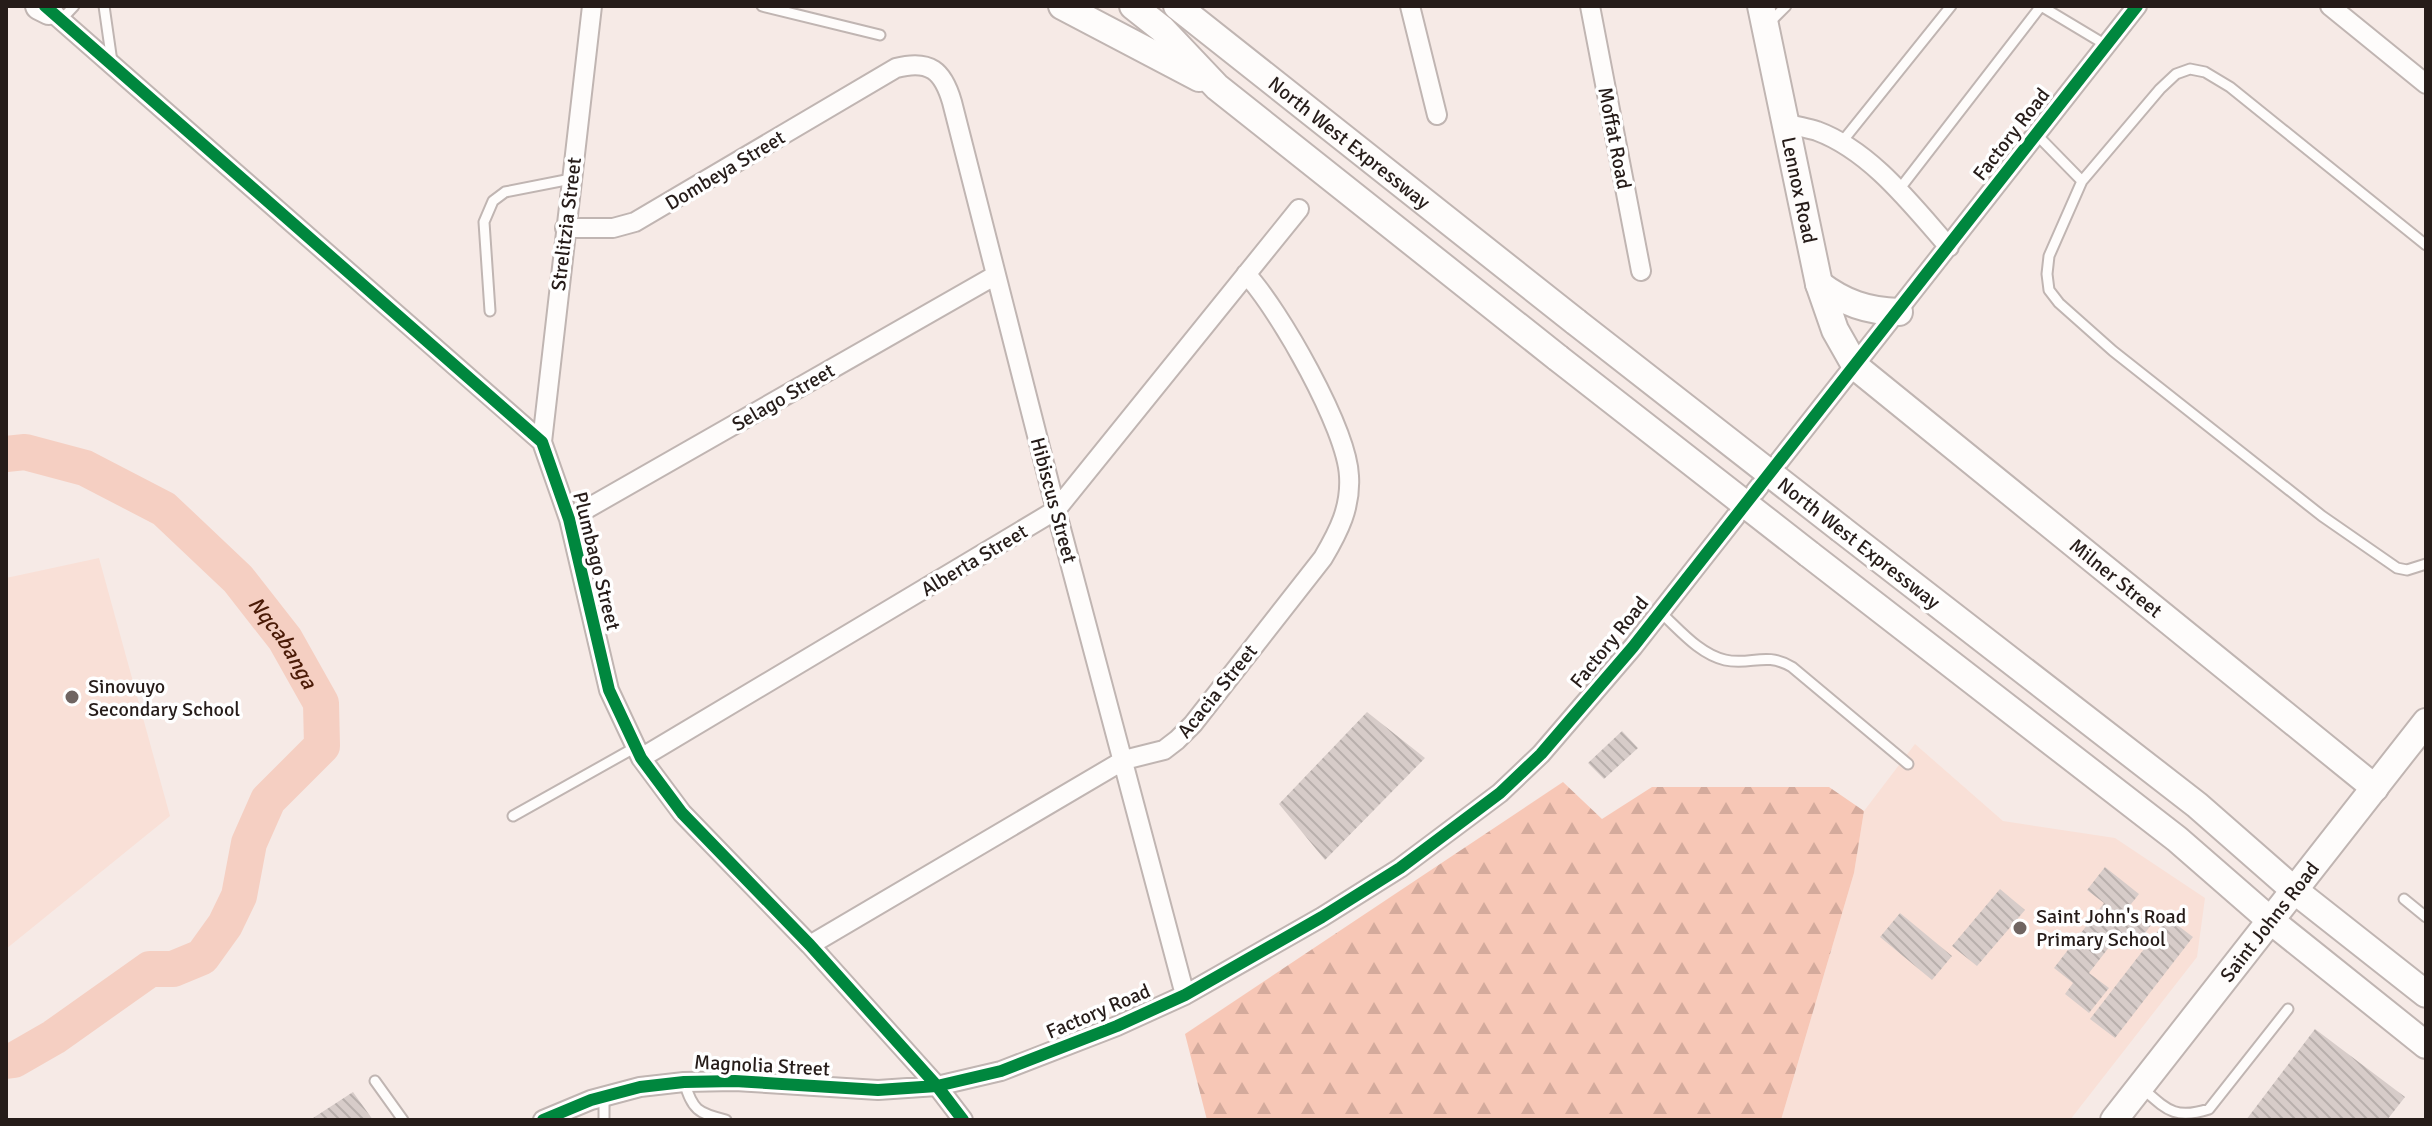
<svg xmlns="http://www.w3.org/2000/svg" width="2432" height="1126" font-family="Signika,sans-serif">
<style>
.built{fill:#f9e0d7}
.forest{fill:url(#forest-firs)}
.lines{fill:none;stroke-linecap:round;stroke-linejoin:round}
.river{stroke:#f5cfc2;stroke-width:36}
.building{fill:url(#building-back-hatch)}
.lane-casing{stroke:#c0b5b2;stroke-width:13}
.street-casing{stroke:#c0b5b2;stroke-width:22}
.secondary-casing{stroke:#c0b5b2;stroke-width:30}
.lane{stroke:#fefcfb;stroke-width:9}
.street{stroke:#fefcfb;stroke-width:18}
.secondary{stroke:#fefcfb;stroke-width:26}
.secondary-bridge-casing{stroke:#c0b5b2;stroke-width:30;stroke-linecap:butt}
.secondary-bridge{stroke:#fefcfb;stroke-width:26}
.cycleway-casing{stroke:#fff;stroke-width:17}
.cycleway{stroke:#00873e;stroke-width:12}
.poi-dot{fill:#6f6461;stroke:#fff;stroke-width:3}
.labels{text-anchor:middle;stroke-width:7;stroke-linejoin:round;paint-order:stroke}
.street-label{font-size:20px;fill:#261c19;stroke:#fff}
.poi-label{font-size:20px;fill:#261c19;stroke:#fff;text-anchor:start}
.water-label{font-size:22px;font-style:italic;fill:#4b1b07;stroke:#fff}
</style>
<defs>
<pattern id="forest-firs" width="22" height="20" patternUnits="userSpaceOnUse" patternTransform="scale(2)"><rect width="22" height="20" fill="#f7c7b6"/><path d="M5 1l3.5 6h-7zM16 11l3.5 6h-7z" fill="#d4aa9c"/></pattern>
<pattern id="building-back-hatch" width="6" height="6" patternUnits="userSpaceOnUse" patternTransform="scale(2)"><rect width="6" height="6" fill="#d7ccc9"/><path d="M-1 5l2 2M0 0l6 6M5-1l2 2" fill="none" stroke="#b8afac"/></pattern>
</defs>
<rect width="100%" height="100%" fill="#f6eae6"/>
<path class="built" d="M 99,558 L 170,816 L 6,949 L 6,578 Z
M 1915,744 L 2003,821 L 2115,838 L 2205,898 L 2197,957 L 2070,1120 L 1781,1120 L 1854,873 L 1864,811 Z"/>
<path class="forest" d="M 1563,782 L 1602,819 L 1652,787 L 1829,787 L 1864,811 L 1854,873 L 1781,1120 L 1207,1120 L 1185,1034 Z"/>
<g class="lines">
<path class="river" id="s1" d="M 6,454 L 25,452 L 85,468 L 164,509 L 238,579 L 285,639 L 321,703 L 322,746 L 268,800 L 249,843 L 239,896 L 225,925 L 202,957 L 173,969 L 150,969 L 54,1037 L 14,1060 L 6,1061"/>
</g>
<path class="building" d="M 1367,712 L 1425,758 L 1325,860 L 1279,804 Z
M 1622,731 L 1638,748 L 1604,779 L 1588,763 Z
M 2105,867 L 2139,894 L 2128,908 L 2151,925 L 2133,949 L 2117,937 L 2089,973 L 2109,988 L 2089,1013 L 2065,994 L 2073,983 L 2054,968 L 2104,903 L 2087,890 Z
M 2000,889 L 2025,910 L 1977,966 L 1952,946 Z
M 1900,913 L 1952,956 L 1932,980 L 1880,937 Z
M 2168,918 L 2193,937 L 2115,1038 L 2090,1019 Z
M 2315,1029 L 2405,1097 L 2387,1120 L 2246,1120 Z
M 353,1092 L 373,1120 L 310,1120 Z"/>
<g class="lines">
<defs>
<path id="lane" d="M 104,6 L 112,62
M 762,6 L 880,35
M 2041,6 L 2106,45
M 60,21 L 74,6
M 1768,24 L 1786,6
M 2037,135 L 2082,181
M 1841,143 L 1951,6
M 1898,191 L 2041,6
M 2426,245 L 2230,87 L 2205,72 L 2190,69 L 2176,74 L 2160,89 L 2082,181 L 2049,256 L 2047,274 L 2049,290 L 2059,303 L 2113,351 L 2322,516 L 2397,568 L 2407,570 L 2426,564
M 490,311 L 484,222 L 493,201 L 505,192 L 571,179
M 1660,612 C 1679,629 1699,654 1725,660 C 1751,666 1765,651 1792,667 L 1908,764
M 513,816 L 636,747
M 2404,899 L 2426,917
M 375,1081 L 403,1120
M 684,1082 C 693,1110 697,1113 726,1120
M 2142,1088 C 2167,1110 2175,1120 2209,1109 L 2288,1009
M 604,1120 L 604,1096"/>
<path id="street" d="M 45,6 L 542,442 L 569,519 L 609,690 L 641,758 L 682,813 L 810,945 L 937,1086 L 963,1120
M 1410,6 L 1437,115
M 1590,6 L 1641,271
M 2330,6 L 2426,84
M 1786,123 C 1796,126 1807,128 1817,131 C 1871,151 1912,205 1949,247
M 565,228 L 613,228 L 635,222 L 896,68 C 930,59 943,71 952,102 L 1056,510 L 1185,995
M 542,442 L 592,6
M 569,519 L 996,275
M 641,758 L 1056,510 L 1299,209
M 810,945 L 1124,760 L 1164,750 L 1177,740 L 1193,724 L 1323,558 C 1339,531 1351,507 1349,476 C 1347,429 1279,309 1246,274
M 543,1120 L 591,1100 L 640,1087 L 684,1082 L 735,1081 L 878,1090 L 937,1086 L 1001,1071 L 1117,1026 L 1185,995 L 1322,917 L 1400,868 L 1500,793 L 1541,754 L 1633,647 L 2137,6"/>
<g id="secondary">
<path d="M 39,6 L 49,11"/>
<path d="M 1062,6 L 1199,78"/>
<path d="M 1133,6 L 1162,29 L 1217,87 L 1558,358"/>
<path id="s2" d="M 1177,6 L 1576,322"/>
<path id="s3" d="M 1761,6 L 1819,284 L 1835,330 L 1856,367 L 2375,788"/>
<path d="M 1819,284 C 1844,303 1867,311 1899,312"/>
<path d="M 1841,529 L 2197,805 L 2294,890 L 2426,994"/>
<path d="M 1809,554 L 2177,839 L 2270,920 L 2426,1045"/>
<path id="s4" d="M 2114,1120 L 2426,722"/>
</g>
</defs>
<use href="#lane" class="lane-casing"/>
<use href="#street" class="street-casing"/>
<use href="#secondary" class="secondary-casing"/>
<use href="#lane" class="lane"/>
<use href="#street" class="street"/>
<use href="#secondary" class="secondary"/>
<defs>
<path id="secondary-bridge" d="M 1576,322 L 1841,529
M 1558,358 L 1809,554"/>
</defs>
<use href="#secondary-bridge" class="secondary-bridge-casing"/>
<use href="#secondary-bridge" class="secondary-bridge"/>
<defs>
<path id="cycleway" d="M 45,6 L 542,442 L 569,519 L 609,690 L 641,758 L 682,813 L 810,945 L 937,1086 L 963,1120
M 543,1120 L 591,1100 L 640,1087 L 684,1082 L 735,1081 L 878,1090 L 937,1086 L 1001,1071 L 1117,1026 L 1185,995 L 1322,917 L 1400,868 L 1500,793 L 1541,754 L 1633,647 L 2137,6"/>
</defs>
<use href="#cycleway" class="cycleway-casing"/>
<use href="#cycleway" class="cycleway"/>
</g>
<g class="poi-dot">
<circle cx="72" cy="697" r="8"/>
<circle cx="2020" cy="928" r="8"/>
</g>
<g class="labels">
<g class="street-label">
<text transform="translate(2011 134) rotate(-52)" y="7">Factory Road</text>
<text transform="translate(1615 138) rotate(79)" y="7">Moffat Road</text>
<text dy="7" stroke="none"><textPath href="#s2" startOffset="220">North West Expressway</textPath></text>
<text transform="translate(725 170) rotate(-31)" y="7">Dombeya Street</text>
<text dy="7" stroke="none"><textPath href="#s3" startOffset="188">Lennox Road</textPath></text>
<text transform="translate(566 224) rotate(-83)" y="7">Strelitzia Street</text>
<text transform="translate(783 397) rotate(-30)" y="7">Selago Street</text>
<text transform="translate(1054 500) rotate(75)" y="7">Hibiscus Street</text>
<text transform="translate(1859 543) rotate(38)" y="7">North West Expressway</text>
<text transform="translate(974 560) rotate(-31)" y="7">Alberta Street</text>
<text transform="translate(597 561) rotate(76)" y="7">Plumbago Street</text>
<text dy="7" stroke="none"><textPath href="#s3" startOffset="710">Milner Street</textPath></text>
<text transform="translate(1609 642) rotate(-51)" y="7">Factory Road</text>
<text transform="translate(1217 691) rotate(-51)" y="7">Acacia Street</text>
<text dy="7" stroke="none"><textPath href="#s4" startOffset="252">Saint Johns Road</textPath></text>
<text transform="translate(1098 1011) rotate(-23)" y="7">Factory Road</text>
<text transform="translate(762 1065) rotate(3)" y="7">Magnolia Street</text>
</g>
<g class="poi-label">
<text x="88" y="693">Sinovuyo<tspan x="88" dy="23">Secondary School</tspan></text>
<text x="2036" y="923">Saint John's Road<tspan x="2036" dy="23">Primary School</tspan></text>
</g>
<g class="water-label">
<text dy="8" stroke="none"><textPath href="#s1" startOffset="350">Nqcabanga</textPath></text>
</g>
</g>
<rect width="2432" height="1126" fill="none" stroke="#261c19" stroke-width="16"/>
</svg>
